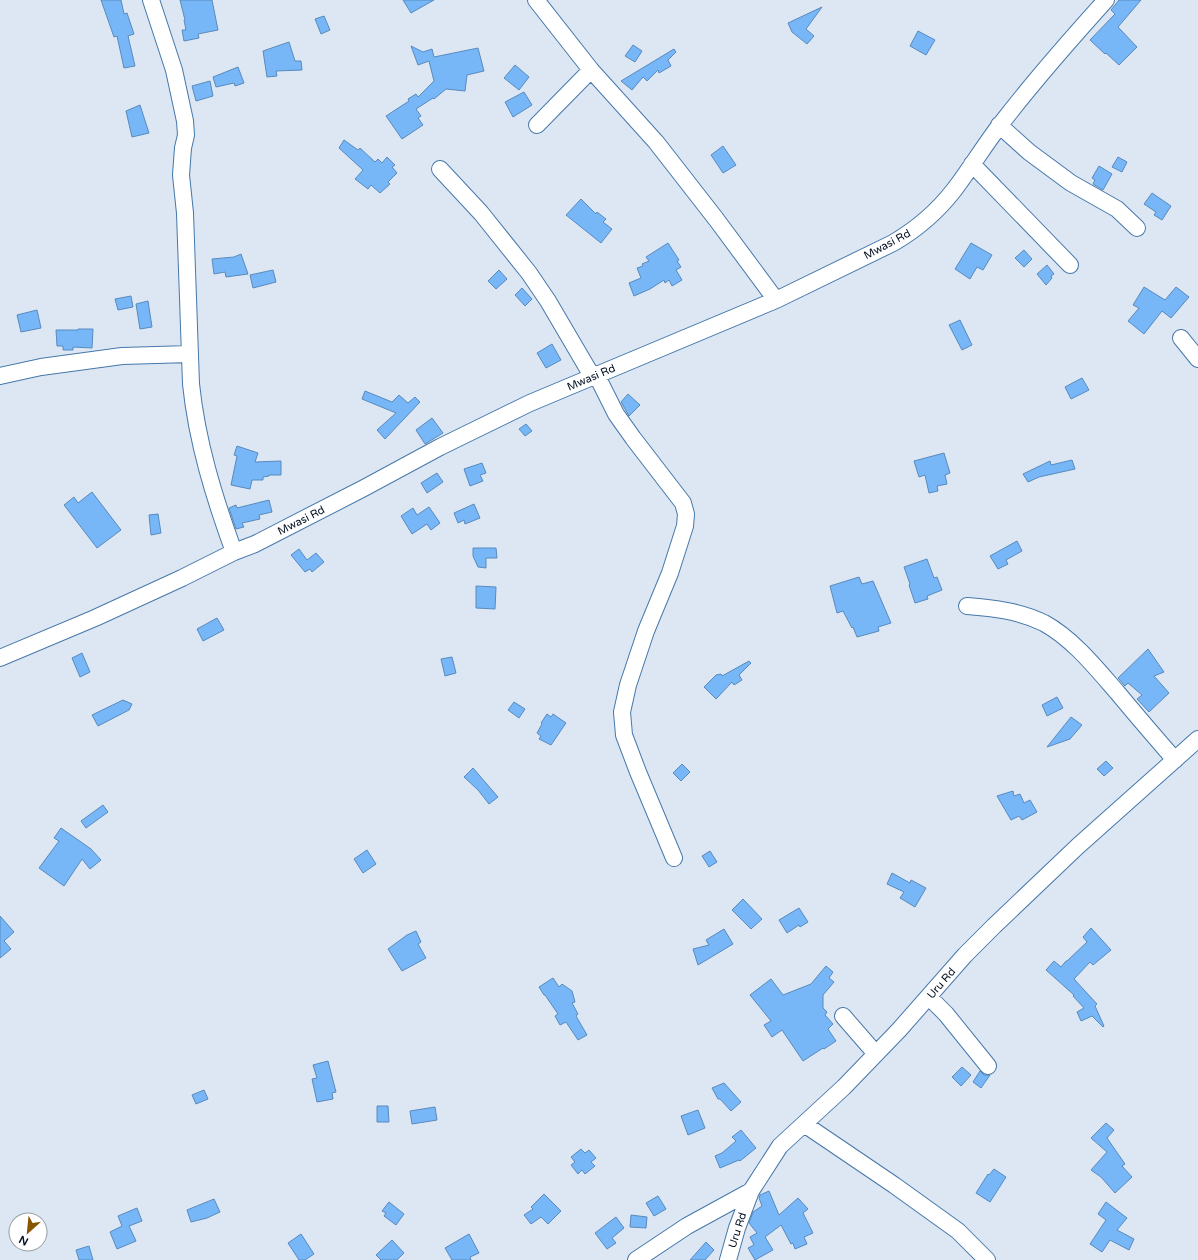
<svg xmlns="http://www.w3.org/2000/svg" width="1198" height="1260" font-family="'Varela Round',sans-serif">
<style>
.building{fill:#77b7f8;stroke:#588abd}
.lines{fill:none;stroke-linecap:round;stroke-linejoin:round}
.minor-casing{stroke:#4678aa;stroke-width:18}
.minor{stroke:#fff;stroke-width:16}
.labels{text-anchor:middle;stroke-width:3.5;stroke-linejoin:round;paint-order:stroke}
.street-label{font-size:11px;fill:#000e21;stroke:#fff}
</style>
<rect width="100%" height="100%" fill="#dde7f3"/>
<path class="building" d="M 101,0 L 121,0 L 124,14 L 127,13 L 134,34 L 128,36 L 135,66 L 124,68 L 117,36 L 114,37 Z
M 180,0 L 212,0 L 218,30 L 198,34 L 199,38 L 184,41 L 182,30 L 186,30 L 184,20 L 185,20 Z
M 403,0 L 434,0 L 411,13 Z
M 1119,0 L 1141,0 L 1118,27 L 1137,47 L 1119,65 L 1106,53 L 1105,54 L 1090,40 L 1115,14 L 1111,10 Z
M 822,7 L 806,29 L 814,36 L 807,44 L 792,32 L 788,23 Z
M 324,16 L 330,30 L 321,34 L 315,19 Z
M 918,31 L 935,40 L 926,55 L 910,46 Z
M 289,42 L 295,61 L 301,61 L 302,70 L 276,71 L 277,76 L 267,77 L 263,51 Z
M 633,45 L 642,51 L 635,62 L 625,56 Z
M 411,46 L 423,52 L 432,49 L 434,57 L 478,48 L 484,71 L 467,75 L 465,91 L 446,89 L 434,99 L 433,98 L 416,109 L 421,116 L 418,118 L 423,125 L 402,139 L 386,116 L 409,101 L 408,99 L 416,94 L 418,97 L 434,81 L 429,61 L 418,65 Z
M 674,49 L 676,52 L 668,60 L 671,66 L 659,73 L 658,70 L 647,81 L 643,77 L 632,90 L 621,81 Z
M 515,65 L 529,77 L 519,90 L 504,78 Z
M 238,67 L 244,83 L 235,86 L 234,83 L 216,87 L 213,77 Z
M 210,81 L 213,96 L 196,101 L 192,86 Z
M 524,92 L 532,105 L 513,117 L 505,102 Z
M 140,105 L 149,133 L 132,137 L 126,111 Z
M 344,140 L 358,150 L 360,148 L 375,162 L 378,159 L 382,163 L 387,157 L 395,165 L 392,167 L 397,173 L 388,182 L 390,184 L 380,193 L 371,185 L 368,189 L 355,179 L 363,170 L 339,148 Z
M 723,146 L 736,165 L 723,173 L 711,155 Z
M 1118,157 L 1127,162 L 1122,172 L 1112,167 Z
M 1099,166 L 1112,174 L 1103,190 L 1093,184 L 1095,180 L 1092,178 Z
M 1152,193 L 1171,206 L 1162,220 L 1154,215 L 1156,212 L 1144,204 Z
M 581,199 L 596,214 L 597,212 L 606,219 L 603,222 L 612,229 L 601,243 L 566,215 Z
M 668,243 L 679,260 L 677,261 L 681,267 L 676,270 L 682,280 L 672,286 L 669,280 L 665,283 L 664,280 L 650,289 L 634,296 L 629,283 L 641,278 L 637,268 L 643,266 L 642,264 L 649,261 L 646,257 Z
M 971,243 L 992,255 L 983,270 L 977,267 L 970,279 L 955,269 Z
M 1024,250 L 1032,259 L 1024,267 L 1015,258 Z
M 241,254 L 248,274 L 226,277 L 225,272 L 214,274 L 212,259 L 234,257 Z
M 1047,265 L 1054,274 L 1051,276 L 1052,278 L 1046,285 L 1037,274 Z
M 273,270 L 276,282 L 253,288 L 250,275 Z
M 499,270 L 507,279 L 496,289 L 488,281 Z
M 1144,287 L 1165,300 L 1176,287 L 1189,297 L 1171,318 L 1162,311 L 1144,334 L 1128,321 L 1139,308 L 1133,305 Z
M 522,288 L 532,299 L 525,306 L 515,295 Z
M 131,296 L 133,307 L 118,310 L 115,299 Z
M 148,301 L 152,327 L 140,329 L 136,304 Z
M 37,310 L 41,328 L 21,332 L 17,315 Z
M 960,320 L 972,345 L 962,350 L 949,325 Z
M 78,329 L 93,329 L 92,348 L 73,347 L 73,350 L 63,350 L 63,346 L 57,346 L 56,330 L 78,330 Z
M 552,344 L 561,360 L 546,368 L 537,353 Z
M 1082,378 L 1089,390 L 1071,399 L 1065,387 Z
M 365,391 L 392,402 L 399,395 L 408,403 L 415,397 L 420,402 L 385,439 L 377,430 L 396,413 L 362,399 Z
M 628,394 L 640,405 L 629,416 L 621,402 Z
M 432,418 L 443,433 L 425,444 L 416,430 Z
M 526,424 L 532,431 L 525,436 L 519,429 Z
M 237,446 L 258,453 L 255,462 L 281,461 L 281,475 L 269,475 L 269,476 L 263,477 L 263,480 L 252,480 L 250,489 L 231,485 L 237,456 L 234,455 Z
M 944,453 L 950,473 L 945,475 L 947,484 L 937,486 L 938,491 L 929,493 L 925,475 L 919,477 L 914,461 Z
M 1072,460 L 1075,469 L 1039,477 L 1028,482 L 1023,474 L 1050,461 L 1051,465 Z
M 482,463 L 486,473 L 480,475 L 483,481 L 470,486 L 464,469 Z
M 437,473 L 443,482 L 427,493 L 421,483 Z
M 92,492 L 121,530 L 97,548 L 64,505 L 74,497 L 78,503 Z
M 269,500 L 272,512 L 259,515 L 260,519 L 242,523 L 244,527 L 236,529 L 229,508 L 236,505 L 237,508 Z
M 474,504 L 480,518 L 465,524 L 464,520 L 458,523 L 454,513 Z
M 429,507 L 440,523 L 431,530 L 427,524 L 412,534 L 401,516 L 413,508 L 417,515 Z
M 158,514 L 161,533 L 151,535 L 149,515 Z
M 1017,541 L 1022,551 L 1006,560 L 1008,564 L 998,569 L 990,556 Z
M 473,548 L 496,548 L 497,558 L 486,558 L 486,568 L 478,567 L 473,556 Z
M 299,549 L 307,560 L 316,553 L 324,562 L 312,572 L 310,569 L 305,572 L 291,555 Z
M 927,559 L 934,578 L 937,577 L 942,590 L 927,596 L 928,599 L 915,603 L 909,585 L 910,584 L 904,567 Z
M 859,577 L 862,584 L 873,581 L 891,623 L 878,627 L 879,631 L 857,637 L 853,627 L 852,628 L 843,611 L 837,613 L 830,586 Z
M 476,586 L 496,587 L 495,609 L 476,608 Z
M 217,618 L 224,630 L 203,641 L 197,629 Z
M 1148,649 L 1164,672 L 1154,676 L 1169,693 L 1149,712 L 1137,699 L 1142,695 L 1128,683 L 1125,686 L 1118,678 Z
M 82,653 L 90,672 L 80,677 L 72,658 Z
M 452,657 L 456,673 L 445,676 L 441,659 Z
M 749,661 L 751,663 L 739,675 L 742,680 L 734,685 L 732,682 L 716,699 L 704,687 L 716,675 L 721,674 L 722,676 Z
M 1057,697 L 1063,708 L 1047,716 L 1042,705 Z
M 123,700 L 132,704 L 129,710 L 98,726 L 92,715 Z
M 514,702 L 525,709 L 519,718 L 508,710 Z
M 547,714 L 551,717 L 553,714 L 566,723 L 551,745 L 539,739 L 541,736 L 537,733 L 542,724 L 541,723 Z
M 1071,717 L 1082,725 L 1070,739 L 1047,747 Z
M 1106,761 L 1113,768 L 1104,776 L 1097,769 Z
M 682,764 L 690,772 L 681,781 L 673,773 Z
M 473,768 L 498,797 L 489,804 L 478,790 L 464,777 Z
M 1013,791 L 1014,796 L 1020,794 L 1024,803 L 1030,800 L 1037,812 L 1022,820 L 1019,816 L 1011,820 L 997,796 Z
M 103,805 L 108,812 L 86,828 L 81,821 Z
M 61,828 L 91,849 L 101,860 L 90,869 L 82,859 L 64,886 L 39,868 L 59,841 L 54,838 Z
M 367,850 L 376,864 L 363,873 L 354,859 Z
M 710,851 L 717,862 L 709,867 L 702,856 Z
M 892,873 L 910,883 L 911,880 L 926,888 L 915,907 L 900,898 L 904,892 L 887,884 Z
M 743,899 L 762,919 L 751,929 L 732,910 Z
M 799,908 L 808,922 L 800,927 L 799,925 L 787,933 L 779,920 Z
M 0,916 L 14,932 L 4,941 L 11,949 L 0,958 Z
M 1091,928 L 1111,950 L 1093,965 L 1090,962 L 1074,979 L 1097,1004 L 1095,1006 L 1104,1026 L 1103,1027 L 1092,1016 L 1081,1021 L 1077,1012 L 1084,1008 L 1073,996 L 1074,995 L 1046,970 L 1054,961 L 1061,967 L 1066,961 L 1067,961 L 1087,942 L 1083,937 Z
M 724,929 L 733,944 L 698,965 L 693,949 L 709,945 L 706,940 Z
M 416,931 L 421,942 L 418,944 L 426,958 L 402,971 L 388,949 L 407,935 Z
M 826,966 L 833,972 L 829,978 L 834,982 L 823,995 L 823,1008 L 827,1012 L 825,1015 L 833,1024 L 828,1029 L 836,1041 L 824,1049 L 823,1048 L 803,1061 L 782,1030 L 772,1037 L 764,1025 L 771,1021 L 750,995 L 771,979 L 783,995 L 811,984 Z
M 553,978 L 559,987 L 562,984 L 572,991 L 575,1002 L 572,1003 L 578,1014 L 576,1016 L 587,1035 L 578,1040 L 566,1022 L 560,1025 L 555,1016 L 558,1014 L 545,995 L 544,995 L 539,987 Z
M 328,1061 L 336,1092 L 332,1093 L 333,1099 L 317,1102 L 312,1079 L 317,1078 L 313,1065 Z
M 962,1067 L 971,1075 L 961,1086 L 952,1077 Z
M 980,1071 L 984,1075 L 990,1075 L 981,1088 L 973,1082 Z
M 724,1083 L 741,1102 L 731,1111 L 720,1099 L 718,1099 L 712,1088 Z
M 204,1090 L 208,1099 L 196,1104 L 192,1095 Z
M 377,1106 L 388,1106 L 389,1122 L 377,1122 Z
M 435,1107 L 437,1120 L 412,1124 L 410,1111 Z
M 698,1110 L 705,1128 L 688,1135 L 681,1116 Z
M 1106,1123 L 1114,1130 L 1107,1138 L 1125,1164 L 1122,1166 L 1132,1177 L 1115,1193 L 1101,1177 L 1091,1170 L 1107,1152 L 1091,1138 Z
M 741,1130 L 756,1148 L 740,1161 L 739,1160 L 720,1168 L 715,1156 L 722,1153 L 736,1141 L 732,1137 Z
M 581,1149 L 585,1153 L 589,1150 L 596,1158 L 591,1162 L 595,1166 L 585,1174 L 582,1170 L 578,1174 L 571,1165 L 575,1162 L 571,1157 Z
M 994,1169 L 1006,1177 L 990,1202 L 976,1193 L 988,1174 L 989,1175 Z
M 769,1191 L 779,1215 L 798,1198 L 808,1209 L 803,1213 L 813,1233 L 804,1237 L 807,1244 L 795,1249 L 793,1243 L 791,1244 L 781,1225 L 765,1237 L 773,1250 L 755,1260 L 748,1248 L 754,1245 L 750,1237 L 757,1233 L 749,1223 L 753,1212 L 762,1206 L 759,1198 L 760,1195 Z
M 544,1194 L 561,1211 L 548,1224 L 541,1217 L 531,1224 L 524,1215 L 533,1209 L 531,1207 Z
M 658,1196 L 666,1209 L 654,1216 L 646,1203 Z
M 214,1199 L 220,1212 L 207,1218 L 191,1222 L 187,1210 Z
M 389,1202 L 404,1214 L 396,1225 L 384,1216 L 386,1213 L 382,1211 Z
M 1106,1202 L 1127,1218 L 1117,1230 L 1134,1239 L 1129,1250 L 1110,1240 L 1102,1252 L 1090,1244 L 1106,1220 L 1098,1214 Z
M 137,1208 L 142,1221 L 129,1226 L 136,1241 L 117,1249 L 110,1232 L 122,1226 L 118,1216 Z
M 631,1215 L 647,1217 L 646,1228 L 630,1227 Z
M 616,1217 L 624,1228 L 612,1238 L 616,1243 L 607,1249 L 595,1233 Z
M 301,1234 L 314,1254 L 305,1260 L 299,1260 L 288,1243 Z
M 469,1234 L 479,1253 L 470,1257 L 471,1260 L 452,1260 L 445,1248 Z
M 392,1240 L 404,1253 L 397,1260 L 381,1260 L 376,1255 Z
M 706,1242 L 714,1250 L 705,1260 L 690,1260 Z
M 89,1246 L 93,1260 L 79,1260 L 76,1250 Z"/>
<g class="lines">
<defs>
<path id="minor" d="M 151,0 L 174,70 L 185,121 L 186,135 L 183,148 L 181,175 L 185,213 L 191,384 C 197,442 214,497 234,552
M 536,0 L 591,70 L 656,142 L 716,219 L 776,300
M 537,125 L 591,70
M 999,125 L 1029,152 L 1071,183 L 1117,209 L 1137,228
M 972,164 L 1070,265
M 440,169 L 481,213 L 529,273 L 548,301 L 592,376
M 1181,338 L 1198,359
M 596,374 L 616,414 L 633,438 L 683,503 L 686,514 L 685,526 L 670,573 L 646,631 L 628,685 L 622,712 L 624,735 L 638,772 L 674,858
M 0,376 L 41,367 L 122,356 L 190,354
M 967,606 C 993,608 1020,611 1044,623 C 1073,639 1096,668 1117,692 C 1136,715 1155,737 1175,760
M 0,658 L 95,618 L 182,578 L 234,552 L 255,544 L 364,488 L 440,447 L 530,403 L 776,300 L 893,243 C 917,229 937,212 954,190 C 970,169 984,146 1000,125 C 1033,82 1069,41 1106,0
M 929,997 L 946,1014 L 988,1066
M 843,1016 L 876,1054
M 804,1124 L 894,1185 L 958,1231 L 987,1260
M 636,1260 L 687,1226 L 751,1191
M 728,1260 L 737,1228 L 751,1191 L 780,1146 L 844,1087 L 899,1030 L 965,955 L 994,926 L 1078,846 L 1198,739"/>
</defs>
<use href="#minor" class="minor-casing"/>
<use href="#minor" class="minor"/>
</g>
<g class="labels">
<g class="street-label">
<text transform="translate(887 244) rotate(-28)" y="4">Mwasi Rd</text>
<text transform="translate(591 377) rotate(-23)" y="4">Mwasi Rd</text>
<text transform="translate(301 520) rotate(-27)" y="4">Mwasi Rd</text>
<text transform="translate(941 983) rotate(-49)" y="4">Uru Rd</text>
<text transform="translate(737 1230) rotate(-72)" y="4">Uru Rd</text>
</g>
</g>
<g transform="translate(28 1232) rotate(207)"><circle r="19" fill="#ffffff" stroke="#999fa6"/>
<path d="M0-3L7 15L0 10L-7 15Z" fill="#875400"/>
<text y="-6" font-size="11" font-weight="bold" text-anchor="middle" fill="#000e21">N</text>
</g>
</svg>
